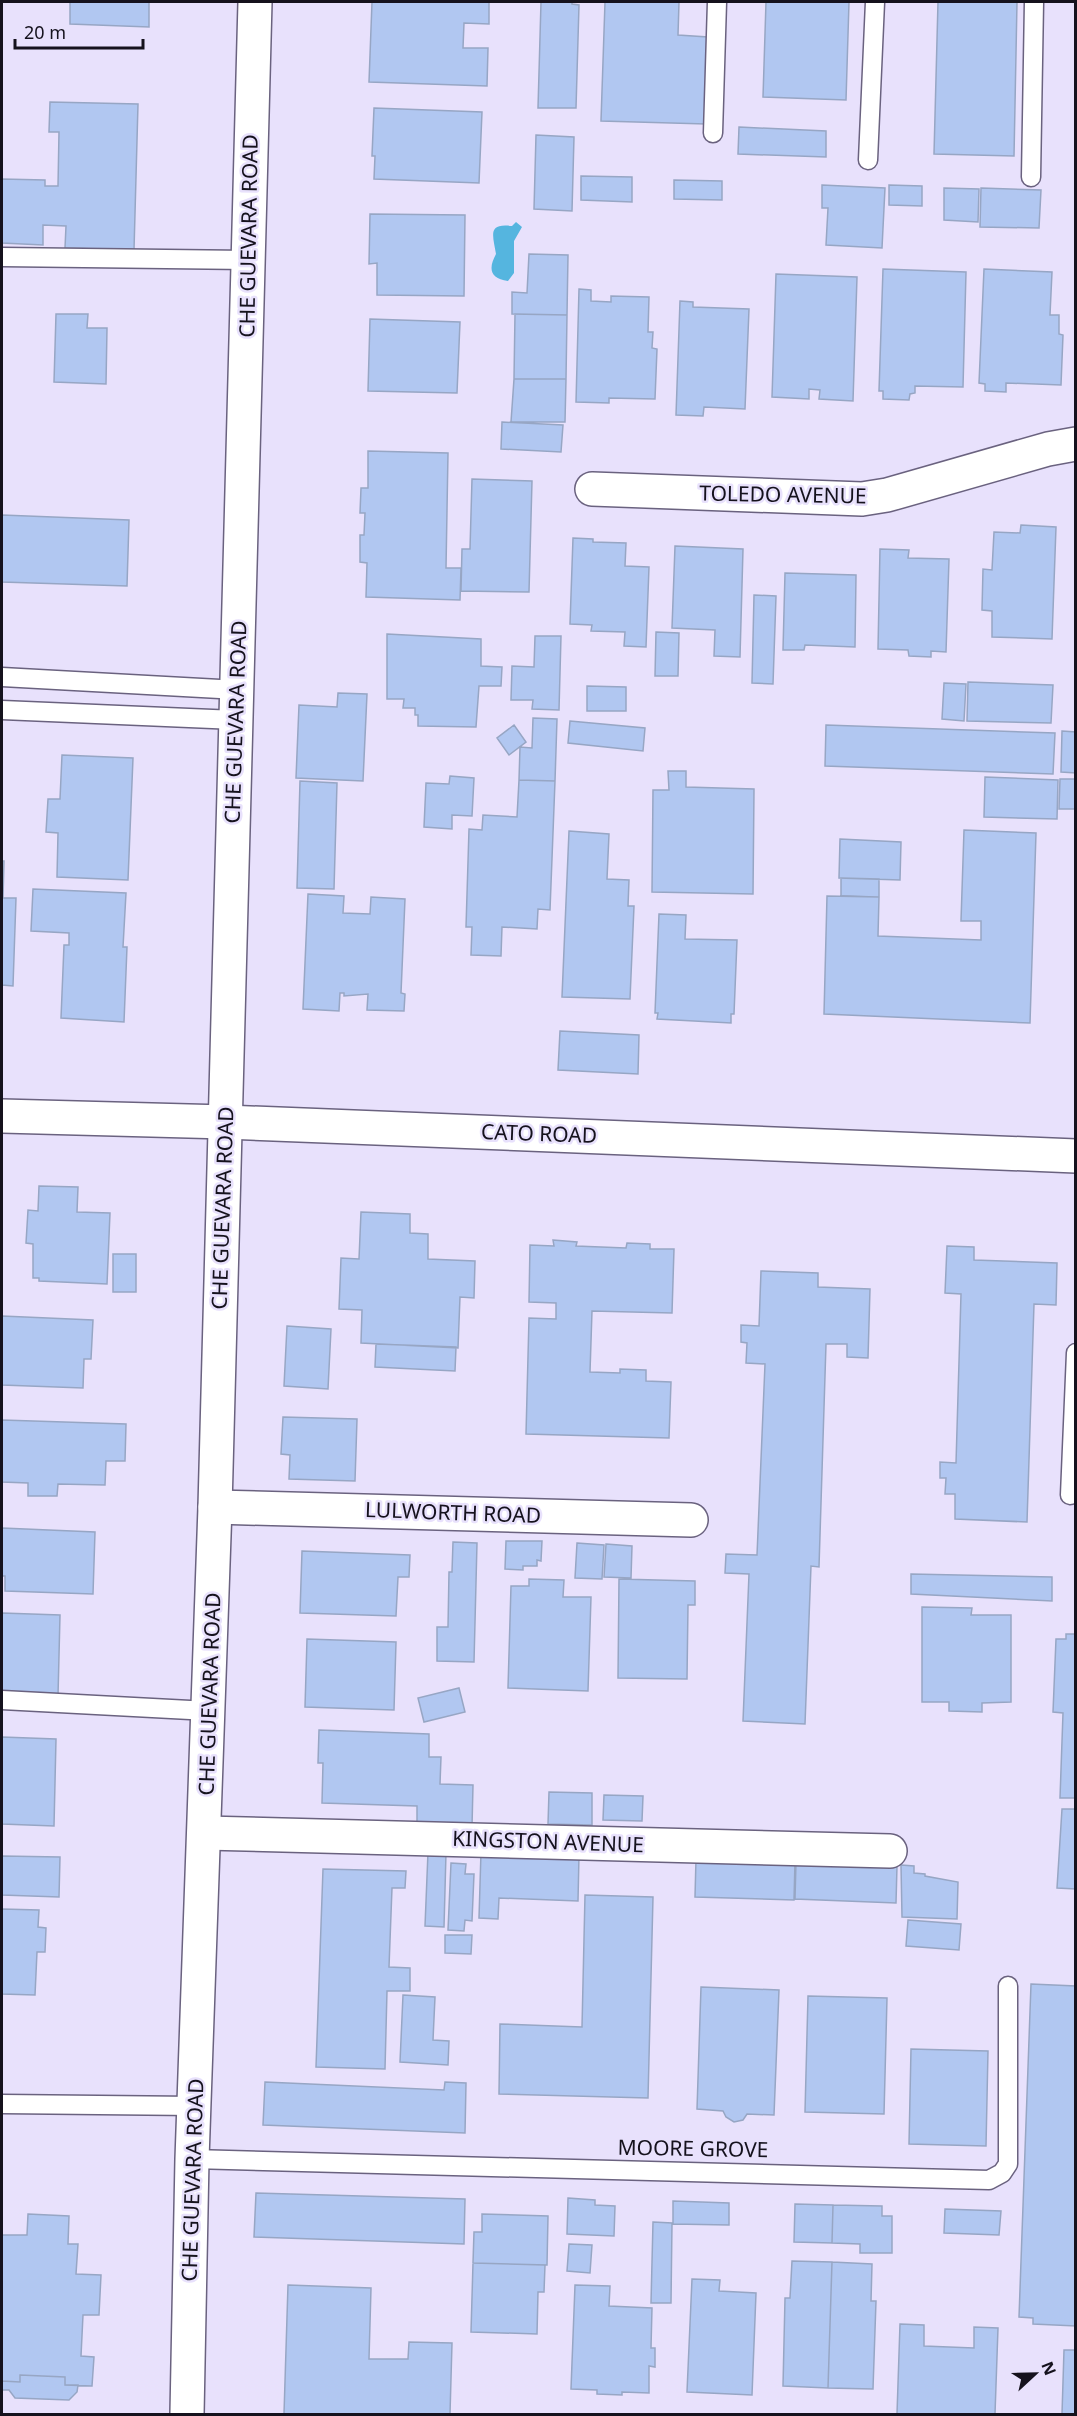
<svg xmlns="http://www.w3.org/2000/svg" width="1077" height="2416" font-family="'Noto Sans',sans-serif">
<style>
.water{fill:#55b5df}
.building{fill:#b1c7f1;stroke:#97a6c4;stroke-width:1.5}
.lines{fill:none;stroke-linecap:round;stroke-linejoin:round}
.service-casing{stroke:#6a627f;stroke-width:21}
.minor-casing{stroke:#6a627f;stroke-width:36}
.tertiary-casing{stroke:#6a627f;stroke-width:36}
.service{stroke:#fff;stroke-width:18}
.minor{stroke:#fff;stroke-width:33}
.tertiary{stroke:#fff;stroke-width:33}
.labels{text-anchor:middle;stroke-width:5;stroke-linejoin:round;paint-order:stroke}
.street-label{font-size:21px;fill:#15121d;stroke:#e8e1fc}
</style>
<rect width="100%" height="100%" fill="#e8e1fc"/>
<path class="water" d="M 516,222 L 522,227 L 514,241 L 514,273 L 508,281 C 490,278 488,269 496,254 C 493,235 487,223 512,226 Z"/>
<path class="building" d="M 70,2 L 149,2 L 149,27 L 70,24 Z
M 372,2 L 489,2 L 489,24 L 464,23 L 463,48 L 488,48 L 487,86 L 369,82 Z
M 541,2 L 572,2 L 572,4 L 579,5 L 576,108 L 538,108 Z
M 605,2 L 679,2 L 678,35 L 708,37 L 706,124 L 601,121 Z
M 766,2 L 849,2 L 846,100 L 763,97 Z
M 938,2 L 1017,2 L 1014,156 L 934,154 Z
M 50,102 L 138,104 L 134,250 L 65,248 L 66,226 L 43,225 L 43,245 L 2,243 L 2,179 L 45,180 L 45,186 L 58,186 L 59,132 L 49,132 Z
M 374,108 L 482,112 L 479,183 L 374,179 L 375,156 L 372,156 Z
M 739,127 L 826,131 L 826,157 L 738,154 Z
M 536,135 L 574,137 L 572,211 L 534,209 Z
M 581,176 L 632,177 L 632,202 L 581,200 Z
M 674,180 L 722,181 L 722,200 L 674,199 Z
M 822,185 L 885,188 L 882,248 L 826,245 L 828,208 L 822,208 Z
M 889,185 L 922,186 L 922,206 L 889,205 Z
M 944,188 L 979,189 L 978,222 L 944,220 Z
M 981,188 L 1041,190 L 1039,228 L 980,227 Z
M 370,214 L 465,215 L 464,296 L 377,295 L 377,263 L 369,264 Z
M 529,254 L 568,255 L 567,315 L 512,314 L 512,292 L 527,293 Z
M 883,269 L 966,272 L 963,387 L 915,386 L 915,393 L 910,394 L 909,400 L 883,399 L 883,391 L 879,391 Z
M 984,269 L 1052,272 L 1050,315 L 1059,315 L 1059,334 L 1063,335 L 1061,385 L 1006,383 L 1006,392 L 985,391 L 985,384 L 979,383 Z
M 776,274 L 857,277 L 853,401 L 819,399 L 820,390 L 809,389 L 809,399 L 772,397 Z
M 579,289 L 591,290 L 591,301 L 611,302 L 611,296 L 649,297 L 648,332 L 653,332 L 652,348 L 657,349 L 655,399 L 609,398 L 609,403 L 576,402 Z
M 680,301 L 693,302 L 693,307 L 749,309 L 745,409 L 704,407 L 703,416 L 676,415 Z
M 56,314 L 88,314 L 87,328 L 107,328 L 106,384 L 54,382 Z
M 515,314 L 567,315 L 566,379 L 514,379 Z
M 370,319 L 460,322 L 457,393 L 368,391 Z
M 514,379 L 566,379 L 565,422 L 511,422 Z
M 502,422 L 563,425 L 561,452 L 501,449 Z
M 368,451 L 448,453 L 446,568 L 461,568 L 460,600 L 366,597 L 367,563 L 360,562 L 360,535 L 364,535 L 365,513 L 360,513 L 361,488 L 368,488 Z
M 472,479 L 532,481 L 529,592 L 461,591 L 462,549 L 470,549 Z
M 2,515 L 129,520 L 127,586 L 2,582 Z
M 1021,525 L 1056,527 L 1052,639 L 992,637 L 992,611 L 982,610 L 983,569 L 992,570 L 994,532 L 1020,533 Z
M 573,538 L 593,539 L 593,542 L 626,543 L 625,566 L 649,567 L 646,647 L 624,646 L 625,632 L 591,631 L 592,625 L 570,624 Z
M 675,546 L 743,549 L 740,657 L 714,656 L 715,630 L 672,628 Z
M 880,549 L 909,550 L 908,558 L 949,559 L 946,652 L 931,651 L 931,657 L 909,656 L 908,650 L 878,649 Z
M 785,573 L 856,575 L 855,647 L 805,645 L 804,650 L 783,650 Z
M 754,595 L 776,596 L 773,684 L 752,683 Z
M 656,632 L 679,633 L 678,676 L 655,676 Z
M 387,634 L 481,639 L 481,666 L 502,667 L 501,686 L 479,686 L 476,727 L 418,726 L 418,715 L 415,715 L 415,708 L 403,708 L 404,699 L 387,699 Z
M 535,636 L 561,636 L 559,710 L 532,709 L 533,700 L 511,700 L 512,666 L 534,667 Z
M 968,682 L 1053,685 L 1051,723 L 967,721 Z
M 944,683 L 966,684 L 964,721 L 942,719 Z
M 587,686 L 626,687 L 626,711 L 587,711 Z
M 338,693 L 367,694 L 363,781 L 296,778 L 299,705 L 337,707 Z
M 533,718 L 557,719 L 555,781 L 519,780 L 520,747 L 532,748 Z
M 570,721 L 645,728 L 643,751 L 568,743 Z
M 514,725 L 526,742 L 509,755 L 497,738 Z
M 826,725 L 1055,733 L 1053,774 L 825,766 Z
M 1062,731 L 1076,732 L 1076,773 L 1061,772 Z
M 62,755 L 133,758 L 128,880 L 57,877 L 58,833 L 46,832 L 48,799 L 60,799 Z
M 668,771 L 686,771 L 686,787 L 754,789 L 753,894 L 652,892 L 653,790 L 669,790 Z
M 450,776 L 474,778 L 472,816 L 452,815 L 452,829 L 424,827 L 426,783 L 449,784 Z
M 985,777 L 1058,780 L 1057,819 L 984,817 Z
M 1060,779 L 1076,779 L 1076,809 L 1059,809 Z
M 519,780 L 555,781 L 550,910 L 538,909 L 537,929 L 502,927 L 501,956 L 471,955 L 472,927 L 466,927 L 469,829 L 482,830 L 483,815 L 517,817 Z
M 300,781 L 337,783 L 334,889 L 297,888 Z
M 964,830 L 1036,833 L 1030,1023 L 824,1014 L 827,896 L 879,897 L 878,936 L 981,940 L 981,921 L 961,921 Z
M 569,831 L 609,834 L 607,879 L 629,880 L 628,906 L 634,906 L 630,999 L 562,997 Z
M 840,839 L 901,842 L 900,880 L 839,878 Z
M 2,861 L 4,861 L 3,898 L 16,898 L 13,986 L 2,985 Z
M 841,878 L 879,879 L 879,897 L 841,896 Z
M 33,889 L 126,893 L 123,947 L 127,947 L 124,1022 L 61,1018 L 64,945 L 69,945 L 69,933 L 31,931 Z
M 308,894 L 344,896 L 343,913 L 370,914 L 371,897 L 405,899 L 401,993 L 405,994 L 404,1011 L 367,1010 L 368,994 L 344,996 L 344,993 L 340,993 L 339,1011 L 303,1009 Z
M 659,914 L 686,915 L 685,939 L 737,940 L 734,1014 L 731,1014 L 731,1023 L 657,1019 L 658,1013 L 655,1013 Z
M 560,1031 L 639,1035 L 638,1074 L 558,1070 Z
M 39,1186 L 78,1187 L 77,1212 L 110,1213 L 107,1284 L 39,1281 L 39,1278 L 33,1278 L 33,1244 L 26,1243 L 28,1210 L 38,1211 Z
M 361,1212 L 410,1214 L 410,1233 L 428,1234 L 428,1259 L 475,1261 L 474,1298 L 460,1297 L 458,1348 L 361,1343 L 362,1310 L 339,1309 L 341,1258 L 359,1259 Z
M 553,1240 L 577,1242 L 576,1246 L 626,1248 L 627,1243 L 650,1244 L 650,1249 L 674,1249 L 672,1313 L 592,1311 L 590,1372 L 620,1373 L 620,1369 L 646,1370 L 646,1381 L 671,1382 L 669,1438 L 526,1434 L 529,1318 L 556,1319 L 556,1303 L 529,1302 L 530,1245 L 554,1246 Z
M 947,1246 L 974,1247 L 974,1260 L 1057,1263 L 1056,1305 L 1034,1304 L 1027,1522 L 955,1519 L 955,1494 L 945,1494 L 946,1478 L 940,1478 L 940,1462 L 956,1463 L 961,1294 L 945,1293 Z
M 113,1254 L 136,1254 L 136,1292 L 113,1292 Z
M 761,1271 L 818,1273 L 818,1287 L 870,1289 L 868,1358 L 847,1357 L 847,1344 L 826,1344 L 819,1567 L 811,1566 L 805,1724 L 743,1721 L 749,1574 L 725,1573 L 726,1554 L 757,1555 L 765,1364 L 746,1363 L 747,1343 L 741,1342 L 741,1325 L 759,1326 Z
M 2,1316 L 93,1320 L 91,1359 L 84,1359 L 83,1388 L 2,1385 Z
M 287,1326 L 331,1329 L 328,1389 L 284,1386 Z
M 376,1344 L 456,1347 L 455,1371 L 375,1367 Z
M 283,1417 L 357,1419 L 355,1481 L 289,1479 L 290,1455 L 281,1454 Z
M 2,1420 L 126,1424 L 125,1461 L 106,1461 L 105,1485 L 58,1484 L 57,1496 L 28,1496 L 28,1483 L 2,1482 Z
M 2,1528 L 95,1532 L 93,1594 L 5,1591 L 5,1576 L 2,1576 Z
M 506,1541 L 542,1541 L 541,1561 L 537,1560 L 537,1566 L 523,1566 L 523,1570 L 505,1569 Z
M 453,1542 L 477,1543 L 474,1662 L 437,1661 L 437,1627 L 448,1627 L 449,1572 L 452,1572 Z
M 577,1543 L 604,1545 L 602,1579 L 575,1578 Z
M 606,1544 L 632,1546 L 631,1578 L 604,1577 Z
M 302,1551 L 410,1555 L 409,1577 L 398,1577 L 396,1616 L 300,1613 Z
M 911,1574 L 1052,1577 L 1052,1601 L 911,1594 Z
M 529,1579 L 564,1580 L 563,1597 L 591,1597 L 588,1691 L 508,1688 L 511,1586 L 529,1586 Z
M 619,1579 L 695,1581 L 695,1605 L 688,1605 L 687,1679 L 618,1678 Z
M 922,1607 L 972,1608 L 971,1615 L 1011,1615 L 1011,1702 L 982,1703 L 982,1712 L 949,1711 L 949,1702 L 922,1702 Z
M 2,1613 L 60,1615 L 58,1696 L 2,1694 Z
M 1066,1634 L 1076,1634 L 1076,1798 L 1060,1798 L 1063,1713 L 1053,1712 L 1056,1639 L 1066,1639 Z
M 307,1639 L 396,1642 L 394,1710 L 305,1707 Z
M 459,1688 L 465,1712 L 424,1722 L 418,1698 Z
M 319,1730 L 429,1734 L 429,1757 L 441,1757 L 440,1784 L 473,1785 L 472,1827 L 417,1825 L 417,1806 L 322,1803 L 323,1763 L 318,1763 Z
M 2,1737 L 56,1739 L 54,1826 L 2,1824 Z
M 549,1792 L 592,1793 L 592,1825 L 548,1824 Z
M 604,1795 L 643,1796 L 642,1821 L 603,1820 Z
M 1062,1809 L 1076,1809 L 1076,1889 L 1057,1888 Z
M 428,1852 L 446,1853 L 444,1927 L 425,1926 Z
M 481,1852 L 579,1855 L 578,1901 L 499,1898 L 498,1919 L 479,1918 Z
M 2,1856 L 60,1857 L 59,1897 L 2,1895 Z
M 696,1859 L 795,1861 L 794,1900 L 695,1897 Z
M 796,1862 L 897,1866 L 896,1903 L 795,1899 Z
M 451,1863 L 466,1864 L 465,1874 L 474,1874 L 472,1921 L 465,1920 L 464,1931 L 448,1930 Z
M 901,1865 L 914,1866 L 914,1873 L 925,1874 L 925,1876 L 958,1882 L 957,1919 L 902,1917 Z
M 323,1869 L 406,1871 L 405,1888 L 392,1888 L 389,1967 L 410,1968 L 410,1991 L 387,1991 L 385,2069 L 316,2067 Z
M 585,1895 L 653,1897 L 648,2098 L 499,2094 L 500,2024 L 582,2027 Z
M 2,1909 L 39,1910 L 38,1927 L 46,1928 L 45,1952 L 37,1952 L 35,1995 L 2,1994 Z
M 908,1920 L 961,1924 L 959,1950 L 906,1946 Z
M 445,1935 L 472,1935 L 471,1954 L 445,1953 Z
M 1031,1984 L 1076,1986 L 1076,2326 L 1033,2324 L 1033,2318 L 1019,2317 Z
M 701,1987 L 779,1990 L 774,2115 L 747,2114 L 743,2120 L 734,2122 L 726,2117 L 723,2111 L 697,2109 Z
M 403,1995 L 435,1997 L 433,2040 L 449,2041 L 448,2065 L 400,2062 Z
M 808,1996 L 887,1998 L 884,2114 L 805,2112 Z
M 911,2049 L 988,2051 L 986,2146 L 909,2144 Z
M 265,2082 L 444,2090 L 445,2082 L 466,2083 L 465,2133 L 263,2125 Z
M 256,2193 L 465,2199 L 464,2244 L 254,2237 Z
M 568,2198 L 595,2200 L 595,2205 L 615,2206 L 614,2236 L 567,2234 Z
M 673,2201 L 729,2203 L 729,2225 L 673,2224 Z
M 795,2204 L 833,2205 L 832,2243 L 794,2242 Z
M 833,2205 L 882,2206 L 882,2216 L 892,2216 L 892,2253 L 860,2253 L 860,2244 L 832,2243 Z
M 945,2209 L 1001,2211 L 999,2235 L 944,2233 Z
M 28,2214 L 69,2216 L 68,2244 L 78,2244 L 76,2274 L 101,2275 L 99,2315 L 83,2315 L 81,2356 L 94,2357 L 92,2386 L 65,2385 L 65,2377 L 20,2375 L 20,2382 L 2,2381 L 2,2235 L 27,2235 Z
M 482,2214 L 548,2216 L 547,2265 L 473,2263 L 474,2232 L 482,2232 Z
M 653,2222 L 672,2223 L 671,2303 L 651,2303 Z
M 569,2244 L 592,2245 L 590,2273 L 567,2271 Z
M 792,2261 L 832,2262 L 828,2388 L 783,2386 L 785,2298 L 790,2298 Z
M 832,2262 L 872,2264 L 871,2301 L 876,2301 L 873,2389 L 828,2388 Z
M 473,2263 L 545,2265 L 544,2292 L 538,2292 L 537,2334 L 471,2332 Z
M 692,2279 L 720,2280 L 719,2291 L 756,2293 L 752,2395 L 687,2392 Z
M 288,2285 L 371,2288 L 369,2359 L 408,2359 L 409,2342 L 452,2343 L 450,2414 L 284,2414 Z
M 575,2285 L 610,2286 L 609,2306 L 652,2308 L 651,2348 L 655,2348 L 655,2367 L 649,2366 L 649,2393 L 622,2392 L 622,2395 L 597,2394 L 597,2390 L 571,2389 Z
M 900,2324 L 924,2325 L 924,2346 L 974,2348 L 974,2327 L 998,2328 L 995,2414 L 897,2414 Z
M 1064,2350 L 1076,2350 L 1076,2414 L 1062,2414 Z
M 20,2375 L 65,2377 L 65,2385 L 78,2385 L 77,2392 L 69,2400 L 15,2398 L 9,2390 L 2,2390 L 2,2381 L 20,2382 Z"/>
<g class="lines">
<defs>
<path id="service" d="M 713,133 L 717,2
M 868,160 L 875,2
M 1031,177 L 1034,2
M 2,257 L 248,260
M 2,677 L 238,690
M 2,710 L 236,720
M 1070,1495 L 1076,1353
M 2,1700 L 209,1711
M 2,2104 L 195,2106
M 192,2159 L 989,2180 L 1002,2173 L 1008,2164 L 1008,1986"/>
<path id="minor" d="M 592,489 L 862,499 L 887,495 L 1048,449 L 1076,444
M 2,1116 L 226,1122 L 1076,1156
M 215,1507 L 691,1520
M 205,1833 L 890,1851"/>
<path id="tertiary" d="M 187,2414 L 192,2159 L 215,1507 L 255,2"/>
</defs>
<use href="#service" class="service-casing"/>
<use href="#minor" class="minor-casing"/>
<use href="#tertiary" class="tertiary-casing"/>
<use href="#service" class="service"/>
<use href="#minor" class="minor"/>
<use href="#tertiary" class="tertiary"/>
</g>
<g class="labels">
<g class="street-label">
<text transform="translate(249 236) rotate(-89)" y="7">CHE GUEVARA ROAD</text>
<text transform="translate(783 495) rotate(1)" y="7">TOLEDO AVENUE</text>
<text transform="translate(236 722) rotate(-88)" y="7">CHE GUEVARA ROAD</text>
<text transform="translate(539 1134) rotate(2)" y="7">CATO ROAD</text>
<text transform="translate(223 1208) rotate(-88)" y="7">CHE GUEVARA ROAD</text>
<text transform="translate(453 1513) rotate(2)" y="7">LULWORTH ROAD</text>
<text transform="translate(210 1694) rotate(-88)" y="7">CHE GUEVARA ROAD</text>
<text transform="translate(548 1842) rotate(2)" y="7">KINGSTON AVENUE</text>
<text transform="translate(693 2149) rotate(1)" y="7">MOORE GROVE</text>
<text transform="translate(193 2180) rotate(-88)" y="7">CHE GUEVARA ROAD</text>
</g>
</g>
<rect width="1077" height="2416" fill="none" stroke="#15121d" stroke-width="6"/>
<g transform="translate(1035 2374) rotate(68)" stroke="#e8e1fc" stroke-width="4.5" paint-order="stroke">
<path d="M0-4.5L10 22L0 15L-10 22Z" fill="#15121d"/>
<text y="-9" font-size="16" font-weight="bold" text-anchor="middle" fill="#15121d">N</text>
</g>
<path d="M15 39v9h128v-9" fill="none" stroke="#15121d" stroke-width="3"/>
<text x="24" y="39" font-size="18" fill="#15121d" stroke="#e8e1fc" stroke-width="4.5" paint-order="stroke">20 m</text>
</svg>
